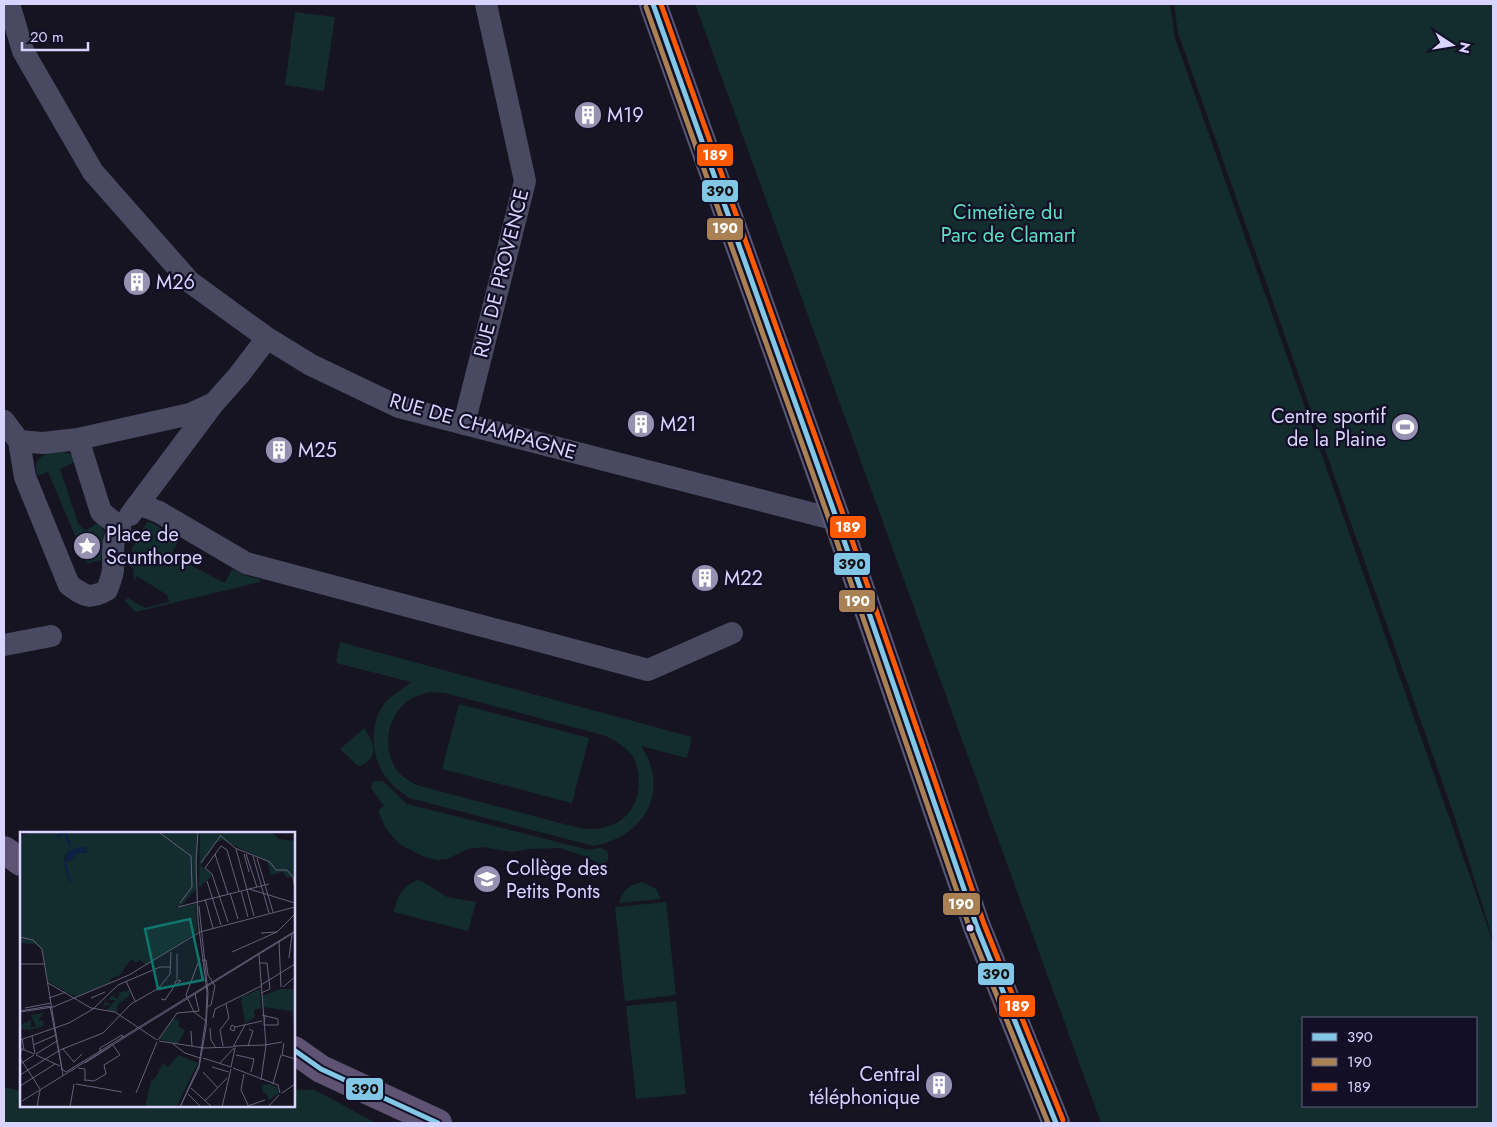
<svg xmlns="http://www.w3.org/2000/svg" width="1497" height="1127" font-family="Jost,sans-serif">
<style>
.green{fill:#132c2d;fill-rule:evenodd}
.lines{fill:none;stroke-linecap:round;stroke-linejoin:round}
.street{stroke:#4a4962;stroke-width:22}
.secondary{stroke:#575674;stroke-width:28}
.primary{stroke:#5e5373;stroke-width:28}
.bus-1-casing{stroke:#130f26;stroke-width:9}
.bus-2-casing{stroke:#130f26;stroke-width:9}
.bus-3-casing{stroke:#130f26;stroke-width:9}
.bus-1{stroke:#82c8e6;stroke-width:5}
.bus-2{stroke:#a98154;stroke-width:5}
.bus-3{stroke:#ff5a00;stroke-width:5}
.bus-dot{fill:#d9d4ff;stroke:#130f26;stroke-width:2}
.labels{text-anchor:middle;stroke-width:4.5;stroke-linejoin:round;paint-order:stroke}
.poi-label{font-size:20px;fill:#d9d4ff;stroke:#130f26;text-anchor:start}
.park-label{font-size:20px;fill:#5fe0c0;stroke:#130f26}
.street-label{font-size:20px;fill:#d9d4ff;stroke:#130f26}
.inset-river{fill:none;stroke:#0d2144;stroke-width:2.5}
.inset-road{fill:none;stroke:#64617a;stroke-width:1}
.view{fill:#0f766e;fill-opacity:0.15;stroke:#0f766e;stroke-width:2.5}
.inset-edge{fill:none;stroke:#d9d4ff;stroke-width:2.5}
.line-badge{stroke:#130f26;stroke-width:2}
.badge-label{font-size:14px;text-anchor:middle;font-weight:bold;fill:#fff}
.pale-badge-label{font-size:14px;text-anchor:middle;font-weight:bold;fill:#111}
</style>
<rect width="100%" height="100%" fill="#161421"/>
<path class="green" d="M 695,4 L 1170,4 L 1175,38 L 1493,942 L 1493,1123 L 1101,1123 ZM 1303,1018 L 1476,1018 L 1476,1106 L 1303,1106 Z
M 1174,4 L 1493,4 L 1493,939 L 1456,821 L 1178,33 Z
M 295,12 L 335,17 L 324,91 L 285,85 Z
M 61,451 L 74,455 L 77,461 L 60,469 L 78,523 L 85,531 L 99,522 L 104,531 L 101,560 L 87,564 L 48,472 L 38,476 C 30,457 46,453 61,451 Z
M 147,522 L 152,523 L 180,538 L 171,555 L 225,583 L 232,569 L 247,576 L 260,579 L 260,582 L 136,612 L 125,601 L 128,598 L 145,608 L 169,602 L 167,595 L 137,576 L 134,581 L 132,548 Z
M 340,642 L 692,737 L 687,758 L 641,746 C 644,751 648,757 650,763 C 664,806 635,838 594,846 L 409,798 C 402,792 393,787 388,780 C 371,760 368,726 384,704 C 391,695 403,689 411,682 L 336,663 ZM 429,692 L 445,693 L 606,736 C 615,741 624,746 631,754 C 637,762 639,774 639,784 C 637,818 611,833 579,828 L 416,785 C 411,782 405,778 400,774 C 382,754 385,721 405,703 C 412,697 420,695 429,692 Z
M 459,704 L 589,738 L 572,803 L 442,769 Z
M 364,728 C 374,742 380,757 360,766 L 357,765 L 340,749 Z
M 378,781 L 383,781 L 407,804 L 589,850 C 596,848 602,846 608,852 L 608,860 L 604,864 L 600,864 L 587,857 L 560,848 L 529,849 L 512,852 L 483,847 L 468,849 L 447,859 L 437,860 L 425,857 L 399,844 L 385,827 L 378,810 L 384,806 L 371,788 L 373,782 Z
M 417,880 L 422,881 L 447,897 L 476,902 L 468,931 L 394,912 C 399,893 400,890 417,880 Z
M 642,882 L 656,889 L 661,899 L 619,903 C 623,890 629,885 642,882 Z
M 666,902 L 676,995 L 625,1001 L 615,907 Z
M 676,1001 L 686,1094 L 636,1099 L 626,1006 Z
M 4,1087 L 21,1091 L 21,1106 L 294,1106 L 294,1090 L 315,1090 L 376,1123 L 4,1123 Z"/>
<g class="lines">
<path class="street" d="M 9,4 L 23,51 L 93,172 L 190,282 L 267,338 L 311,365 L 399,407 L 837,520
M 4,421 L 19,441
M 464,424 L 525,181 L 486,4
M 78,439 L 101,512 L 120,527 C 110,543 114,553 113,570 C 112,577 109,584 107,590 C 89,600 85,596 69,585 L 25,477 L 19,441 L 43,443 L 78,439 L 190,414 L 214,403
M 139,504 L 159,512 L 246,563 L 648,670 L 732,633
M 130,515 L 214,403 L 239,375 L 267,338
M 4,645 L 51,636"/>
<path class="secondary" d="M 653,4 L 837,520 L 977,927 L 1056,1123"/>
<path class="primary" d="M 4,850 L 21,862
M 294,1050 L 321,1069 L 438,1123"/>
<defs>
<path id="bus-1" d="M 653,4 L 837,520 L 977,927 L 1056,1123
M 294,1050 L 321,1069 L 438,1123"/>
<path id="bus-2" d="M 646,7 L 830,522 L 970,929 L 1048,1123"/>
<path id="bus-3" d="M 661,4 L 844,517 L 984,924 L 1063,1120"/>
</defs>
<use href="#bus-1" class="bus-1-casing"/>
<use href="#bus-2" class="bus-2-casing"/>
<use href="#bus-3" class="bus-3-casing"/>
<use href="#bus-1" class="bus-1"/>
<use href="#bus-2" class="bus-2"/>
<use href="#bus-3" class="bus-3"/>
</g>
<defs>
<symbol id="building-disc" viewBox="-11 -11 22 22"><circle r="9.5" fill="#9591b1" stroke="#130f26"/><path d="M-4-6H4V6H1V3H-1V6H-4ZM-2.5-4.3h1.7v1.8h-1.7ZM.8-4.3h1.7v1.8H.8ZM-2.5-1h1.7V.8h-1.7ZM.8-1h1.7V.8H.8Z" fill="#fff"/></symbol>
<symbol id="stadium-disc" viewBox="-11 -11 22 22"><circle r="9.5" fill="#9591b1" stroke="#130f26"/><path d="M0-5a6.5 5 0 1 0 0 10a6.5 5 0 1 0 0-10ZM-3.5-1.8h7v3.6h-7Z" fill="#fff"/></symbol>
<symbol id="sight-disc" viewBox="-11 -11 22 22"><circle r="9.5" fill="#9591b1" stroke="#130f26"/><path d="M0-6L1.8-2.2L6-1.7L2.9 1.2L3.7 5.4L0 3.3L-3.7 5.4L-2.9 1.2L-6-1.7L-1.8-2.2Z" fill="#fff"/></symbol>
<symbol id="school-disc" viewBox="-11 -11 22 22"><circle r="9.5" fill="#9591b1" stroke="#130f26"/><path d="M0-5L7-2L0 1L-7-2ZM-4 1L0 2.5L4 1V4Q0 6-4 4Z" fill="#fff"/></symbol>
</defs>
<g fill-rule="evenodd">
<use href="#building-disc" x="572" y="99" width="32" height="32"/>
<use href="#building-disc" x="121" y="266" width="32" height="32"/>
<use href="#building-disc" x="625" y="408" width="32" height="32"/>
<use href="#stadium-disc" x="1389" y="411" width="32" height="32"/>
<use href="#building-disc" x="263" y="434" width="32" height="32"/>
<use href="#sight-disc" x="71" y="530" width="32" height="32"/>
<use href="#building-disc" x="689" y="562" width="32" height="32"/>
<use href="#school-disc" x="471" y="863" width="32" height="32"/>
<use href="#building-disc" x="923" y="1069" width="32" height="32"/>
</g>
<circle class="bus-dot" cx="970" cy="928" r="4.5"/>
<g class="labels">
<g class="poi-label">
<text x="607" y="122">M19</text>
<text x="156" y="289">M26</text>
<text x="1386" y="423" text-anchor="end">Centre sportif<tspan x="1386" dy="23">de la Plaine</tspan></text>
<text x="660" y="431">M21</text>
<text x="298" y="457">M25</text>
<text x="106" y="541">Place de<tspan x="106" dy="23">Scunthorpe</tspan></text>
<text x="724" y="585">M22</text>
<text x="506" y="875">Collège des<tspan x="506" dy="23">Petits Ponts</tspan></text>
<text x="920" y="1081" text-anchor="end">Central<tspan x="920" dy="23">téléphonique</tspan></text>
</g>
<g class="park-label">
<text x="1008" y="219">Cimetière du<tspan x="1008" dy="23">Parc de Clamart</tspan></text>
</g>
<g class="street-label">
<text transform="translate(501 273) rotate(-76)" y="7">RUE DE PROVENCE</text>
<text transform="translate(483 426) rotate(16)" y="7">RUE DE CHAMPAGNE</text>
</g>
</g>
<g transform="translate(20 832)">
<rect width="275" height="275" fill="#161421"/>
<path d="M 11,0 L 178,0 L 176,57 L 163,72 L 153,76 L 176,72 L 177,100 L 126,133 L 120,128 L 116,131 L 111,127 L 100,143 L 90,147 L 91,150 L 56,165 L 28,150 L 23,118 L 15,112 L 0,111 L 0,4 ZM 62,15 L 66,15 L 67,21 L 58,21 L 49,30 L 43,28 L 47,20 ZM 180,0 L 251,0 L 259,7 L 275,9 L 275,46 L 266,45 L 263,40 L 251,43 L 247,29 L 203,8 L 194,12 L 182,31 L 181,34 L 192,43 L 179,56 ZM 240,157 L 241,176 L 234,178 L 235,185 L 225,192 L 221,165 ZM 260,157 L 275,157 L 275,204 L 272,179 L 243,175 L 242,164 ZM 110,158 L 109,164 L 98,172 L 97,180 L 87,178 L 91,173 L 83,174 L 85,169 L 91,173 L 96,168 L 88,168 L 92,163 L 97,167 L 100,162 L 95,162 ZM 24,181 L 18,188 L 23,189 L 23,194 L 10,198 L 0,197 L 3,194 L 0,193 L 11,188 L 11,195 L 16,195 L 11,183 ZM 154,186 L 160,190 L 158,194 L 165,198 L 158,212 L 139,207 ZM 159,223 L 178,231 L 156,275 L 125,275 L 131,249 L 136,245 L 143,231 L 148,235 ZM 250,252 L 257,255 L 259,261 L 249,268 L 246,261 L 243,261 L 242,253 Z" fill="#132c2d" fill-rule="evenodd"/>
<path d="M 58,15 L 66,15 L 68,20 L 58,21 L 49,30 L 44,30 L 47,20 Z" fill="#0d2144"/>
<path class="inset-river" d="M 37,5 L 45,0 L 50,14M 45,31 L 50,50"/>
<path class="inset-road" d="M 140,1 L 171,24 L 172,55M 201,4 L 215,16 L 250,30 L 256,38 L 267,38 L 273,45 L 275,56M 201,14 L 185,36 L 192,42 L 208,90M 201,14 L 207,18 L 219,59M 216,17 L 234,84M 195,22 L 208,62M 224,22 L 229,40M 226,22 L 237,55M 233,24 L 249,81M 237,26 L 253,80M 181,31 L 201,3M 187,49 L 201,93M 229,57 L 275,71M 221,59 L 228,85M 210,61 L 218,87M 185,67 L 193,96M 160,71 L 172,55M 158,75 L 249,52M 241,101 L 257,100M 0,105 L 13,108 L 22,117 L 43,244M 259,109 L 261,155M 212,120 L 257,100 L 275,82M 239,123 L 246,213M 180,126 L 166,163 L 174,180 L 186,189M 269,126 L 272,102M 182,128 L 186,128 L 188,143 L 195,154 L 191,173 L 187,175M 240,131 L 247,131 L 250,157 L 241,161M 0,132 L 24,132M 157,147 L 157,122M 158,148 L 161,149 L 155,153 L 155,150 ZM 106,149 L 115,169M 28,151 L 71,176 L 95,180 L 137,208M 241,153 L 275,132M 263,155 L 275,145M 29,166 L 46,160M 71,166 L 85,160M 141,167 L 145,168 L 155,153M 5,176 L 31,171M 0,179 L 30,174 L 42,237 L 46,240 L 275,99M 0,180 L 33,175 L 109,143 L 180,100 L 275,75M 242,183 L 258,187 L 258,193 L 244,193 L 245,184M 193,186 L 195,177 L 241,154M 212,193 L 215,195 L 214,199 L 210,197 ZM 215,195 L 242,189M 190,196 L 191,208 L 196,216M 171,199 L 172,214M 12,204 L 15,222M 0,208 L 49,191 L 73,177 L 98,153 L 140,135 L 151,135M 138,208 L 157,181 L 179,179 L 175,162M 139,209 L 184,216 L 213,215M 264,211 L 262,223 L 275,227M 153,212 L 165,221 L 180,226M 13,213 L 36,203M 214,213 L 225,193M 245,213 L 262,210M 203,214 L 200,198 L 209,186 L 206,172M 228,214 L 233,199 L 229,197M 216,215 L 213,214 L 246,213M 0,216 L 14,222M 43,217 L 54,230 L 62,222M 0,220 L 4,217 L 2,207M 80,221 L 80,216 L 102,203 L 103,206M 16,222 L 37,209M 16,223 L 40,234M 216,223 L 234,227 L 231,240M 0,226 L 20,257M 183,226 L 211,235M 65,231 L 90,215M 200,231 L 214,216M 0,232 L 14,223M 192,235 L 209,240M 211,235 L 215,216M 58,236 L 65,237 L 65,249M 213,236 L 258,253 L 260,261M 183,240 L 198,256M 224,242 L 221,258 L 228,273M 0,243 L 40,218 L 83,201 L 111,172 L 139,156 L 150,142 L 151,120M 65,248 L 74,249 L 86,242 L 84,233 L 100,223 L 93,213M 241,248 L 246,213M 56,252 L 102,260M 253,252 L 261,223M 0,254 L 35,232M 171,256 L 192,275M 116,261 L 137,210M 262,261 L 275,252M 168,262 L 181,275M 2,269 L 275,100M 185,269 L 207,246M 17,275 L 20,258M 50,275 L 54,252M 160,275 L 179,233 L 186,186 L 187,160 L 178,89 L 176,29 L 178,0M 160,275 L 179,236 L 186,195 L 188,161 L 179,74M 202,275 L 211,237M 225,275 L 245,268M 248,275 L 259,263"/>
<path class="view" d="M 170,87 L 183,148 L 138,157 L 125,97 Z"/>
<rect width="275" height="275" class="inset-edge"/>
</g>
<g class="line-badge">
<rect x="696" y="143" width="38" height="24" rx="5" fill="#ff5a00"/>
<rect x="701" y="179" width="38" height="24" rx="5" fill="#82c8e6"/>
<rect x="706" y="217" width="38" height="24" rx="5" fill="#a98154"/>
<rect x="829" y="515" width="38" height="24" rx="5" fill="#ff5a00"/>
<rect x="833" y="552" width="38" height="24" rx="5" fill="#82c8e6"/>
<rect x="838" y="589" width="38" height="24" rx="5" fill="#a98154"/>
<rect x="942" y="892" width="39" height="24" rx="5" fill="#a98154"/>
<rect x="977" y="962" width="38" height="24" rx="5" fill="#82c8e6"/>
<rect x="998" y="994" width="38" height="24" rx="5" fill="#ff5a00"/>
<rect x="345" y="1077" width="39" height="24" rx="5" fill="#82c8e6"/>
</g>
<g class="badge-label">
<text x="715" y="160">189</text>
<text x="725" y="233">190</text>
<text x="848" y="532">189</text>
<text x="857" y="606">190</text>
<text x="961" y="909">190</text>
<text x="1017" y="1011">189</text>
</g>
<g class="pale-badge-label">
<text x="720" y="196">390</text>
<text x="852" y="569">390</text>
<text x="996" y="979">390</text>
<text x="365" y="1094">390</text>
</g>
<rect width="1497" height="1127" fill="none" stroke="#d9d4ff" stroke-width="10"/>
<rect x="1302" y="1017" width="175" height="90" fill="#130f26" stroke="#625e7d"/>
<rect x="1312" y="1033" width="25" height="8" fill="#82c8e6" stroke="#625e7d"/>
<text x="1347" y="1042" font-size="15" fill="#d9d4ff">390</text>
<rect x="1312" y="1058" width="25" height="8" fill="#a98154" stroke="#625e7d"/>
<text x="1347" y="1067" font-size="15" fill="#d9d4ff">190</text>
<rect x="1312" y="1083" width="25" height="8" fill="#ff5a00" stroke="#625e7d"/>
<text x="1347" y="1092" font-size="15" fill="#d9d4ff">189</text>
<g transform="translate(1452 45) rotate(102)" stroke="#130f26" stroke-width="4" paint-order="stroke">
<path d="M0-4L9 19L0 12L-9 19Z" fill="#d9d4ff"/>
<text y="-8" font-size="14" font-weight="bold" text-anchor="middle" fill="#d9d4ff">N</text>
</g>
<path d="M22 42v8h66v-8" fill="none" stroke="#d9d4ff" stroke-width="2.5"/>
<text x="30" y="42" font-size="15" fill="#d9d4ff" stroke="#130f26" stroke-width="4" paint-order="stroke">20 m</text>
</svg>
